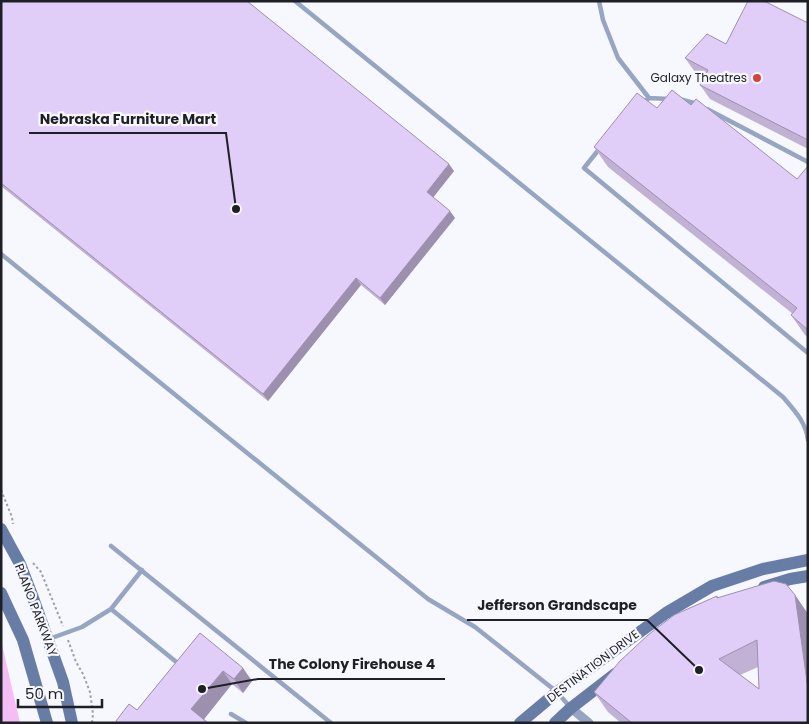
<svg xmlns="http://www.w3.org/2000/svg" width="809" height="724" font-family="Poppins,sans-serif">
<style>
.green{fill:#f5bdf6}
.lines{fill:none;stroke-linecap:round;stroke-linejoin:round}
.path{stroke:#9f9fa6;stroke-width:2;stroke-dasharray:2.5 2.5;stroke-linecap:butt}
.lane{stroke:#96a5c1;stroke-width:4.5}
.street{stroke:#96a5c1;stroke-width:9}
.secondary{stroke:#677da6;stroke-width:12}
.wall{fill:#c1b1d5;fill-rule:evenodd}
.shaded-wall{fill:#9d90ae}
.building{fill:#e0cef8;stroke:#9d90ae;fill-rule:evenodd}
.poi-dot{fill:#d24538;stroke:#f7f7fe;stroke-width:2}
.labels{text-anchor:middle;stroke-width:4.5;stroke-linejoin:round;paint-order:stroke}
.poi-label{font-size:12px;fill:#1f2026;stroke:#f7f7fe;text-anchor:end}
.street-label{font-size:12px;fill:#1f2026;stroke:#f7f7fe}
.leader{fill:none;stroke:#1f2026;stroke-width:2}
.callout-dot{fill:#1f2026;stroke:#f7f7fe;stroke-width:2}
.callout-label{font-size:14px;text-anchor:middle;font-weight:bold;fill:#1f2026;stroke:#f7f7fe;stroke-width:4.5;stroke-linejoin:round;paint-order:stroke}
</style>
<rect width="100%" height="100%" fill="#f7f7fe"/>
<path class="green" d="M 1,640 L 20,723 L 1,723 Z"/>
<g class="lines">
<path class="path" d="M 1,490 L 12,517 L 13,524
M 33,563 L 41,572 L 63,626
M 68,640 L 76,662 L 83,674 L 90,692 L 93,714 L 92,723"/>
<path class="lane" d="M 295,1 L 783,397 C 794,410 806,422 808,440
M 599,1 L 603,20 L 618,58 L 649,98
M 679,99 L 698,104
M 644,102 L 649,98 L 669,99
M 707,109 L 808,162
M 600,148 L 584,168 L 808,353
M 1,254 L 428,599 L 475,627 L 557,692 L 570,707
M 111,546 L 331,723
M 111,609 L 180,665
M 49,639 L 82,627 L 111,609 L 142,570
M 231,714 L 246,723"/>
<path class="street" d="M 571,708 L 589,723"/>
<path class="secondary" d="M 1,529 L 20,564 L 33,598 L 63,682 L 72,723
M 764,587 L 790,579 L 808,576
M 1,593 L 23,640 L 47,723
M 520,723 L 557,692 L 666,613 L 712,586 L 763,569 L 808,560
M 555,723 L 571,708 L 615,674"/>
</g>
<path class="wall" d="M 1,1 L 454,171 L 433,197 L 455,218 L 385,305 L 361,285 L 268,401 L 1,186 Z
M 808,23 L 808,149 L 710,99 L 700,85 L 705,77 L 695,72 L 685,58 L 726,44 Z
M 691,105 L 797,179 L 808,330 L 793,314 L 608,167 L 594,147 L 657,108 Z
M 791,315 L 808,330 L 808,337 L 805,335 Z
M 795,595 L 808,614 L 808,723 L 621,723 L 608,712 L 594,692 L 717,596 L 718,598 ZM 758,667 L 759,689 L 740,675 Z
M 200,633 L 252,681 L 243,693 L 232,684 L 204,719 L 208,723 L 117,723 L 116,721 L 137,710 Z"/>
<path class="shaded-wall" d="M 449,164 L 454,171 L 432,199 L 427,192 Z
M 450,211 L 455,218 L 385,305 L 380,298 Z
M 356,278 L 361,285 L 268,401 L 263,394 Z
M 795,595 L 808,614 L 808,689 Z
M 243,668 L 252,681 L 243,693 L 234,679 Z
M 223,671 L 232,684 L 201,723 L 191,709 Z"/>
<path class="building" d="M 1,1 L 247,1 L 449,164 L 427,192 L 450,211 L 380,298 L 356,278 L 263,394 L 1,183 Z
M 748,1 L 764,1 L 808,23 L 808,140 L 700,85 L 708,70 L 685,58 L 707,34 L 726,44 Z
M 672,90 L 691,105 L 696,99 L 797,179 L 808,166 L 808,330 L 791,315 L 797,308 L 594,147 L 637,93 L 657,108 Z
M 774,581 L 786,584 L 795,595 L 808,689 L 808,723 L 632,723 L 594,692 L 620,661 L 648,635 L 674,615 L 717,596 L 717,598 ZM 757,640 L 759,689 L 719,659 Z
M 200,633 L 243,668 L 234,679 L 223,671 L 191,709 L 208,723 L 118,723 L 116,721 L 129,704 L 137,710 Z"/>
<circle class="poi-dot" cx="757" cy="78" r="5"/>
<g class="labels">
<g class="poi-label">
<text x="747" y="82">Galaxy Theatres</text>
</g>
<g class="street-label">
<text transform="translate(36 610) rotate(69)" y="4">PLANO PARKWAY</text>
<text transform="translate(593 666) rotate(-37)" y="4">DESTINATION DRIVE</text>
</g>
</g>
<path class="leader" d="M236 209L226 133H29M699 670L647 620H467M202 689L258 679H445"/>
<g class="callout-dot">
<circle cx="236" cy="209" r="5"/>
<circle cx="699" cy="670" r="5"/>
<circle cx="202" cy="689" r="5"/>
</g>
<g class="callout-label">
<text x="128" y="124">Nebraska Furniture Mart</text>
<text x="557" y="610">Jefferson Grandscape</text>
<text x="352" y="669">The Colony Firehouse 4</text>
</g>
<rect width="809" height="724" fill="none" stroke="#1f2026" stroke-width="5"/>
<path d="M18 699v8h84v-8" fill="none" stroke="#1f2026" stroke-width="2.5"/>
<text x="25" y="699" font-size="15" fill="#1f2026" stroke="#f7f7fe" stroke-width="4" paint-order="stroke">50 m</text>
</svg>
